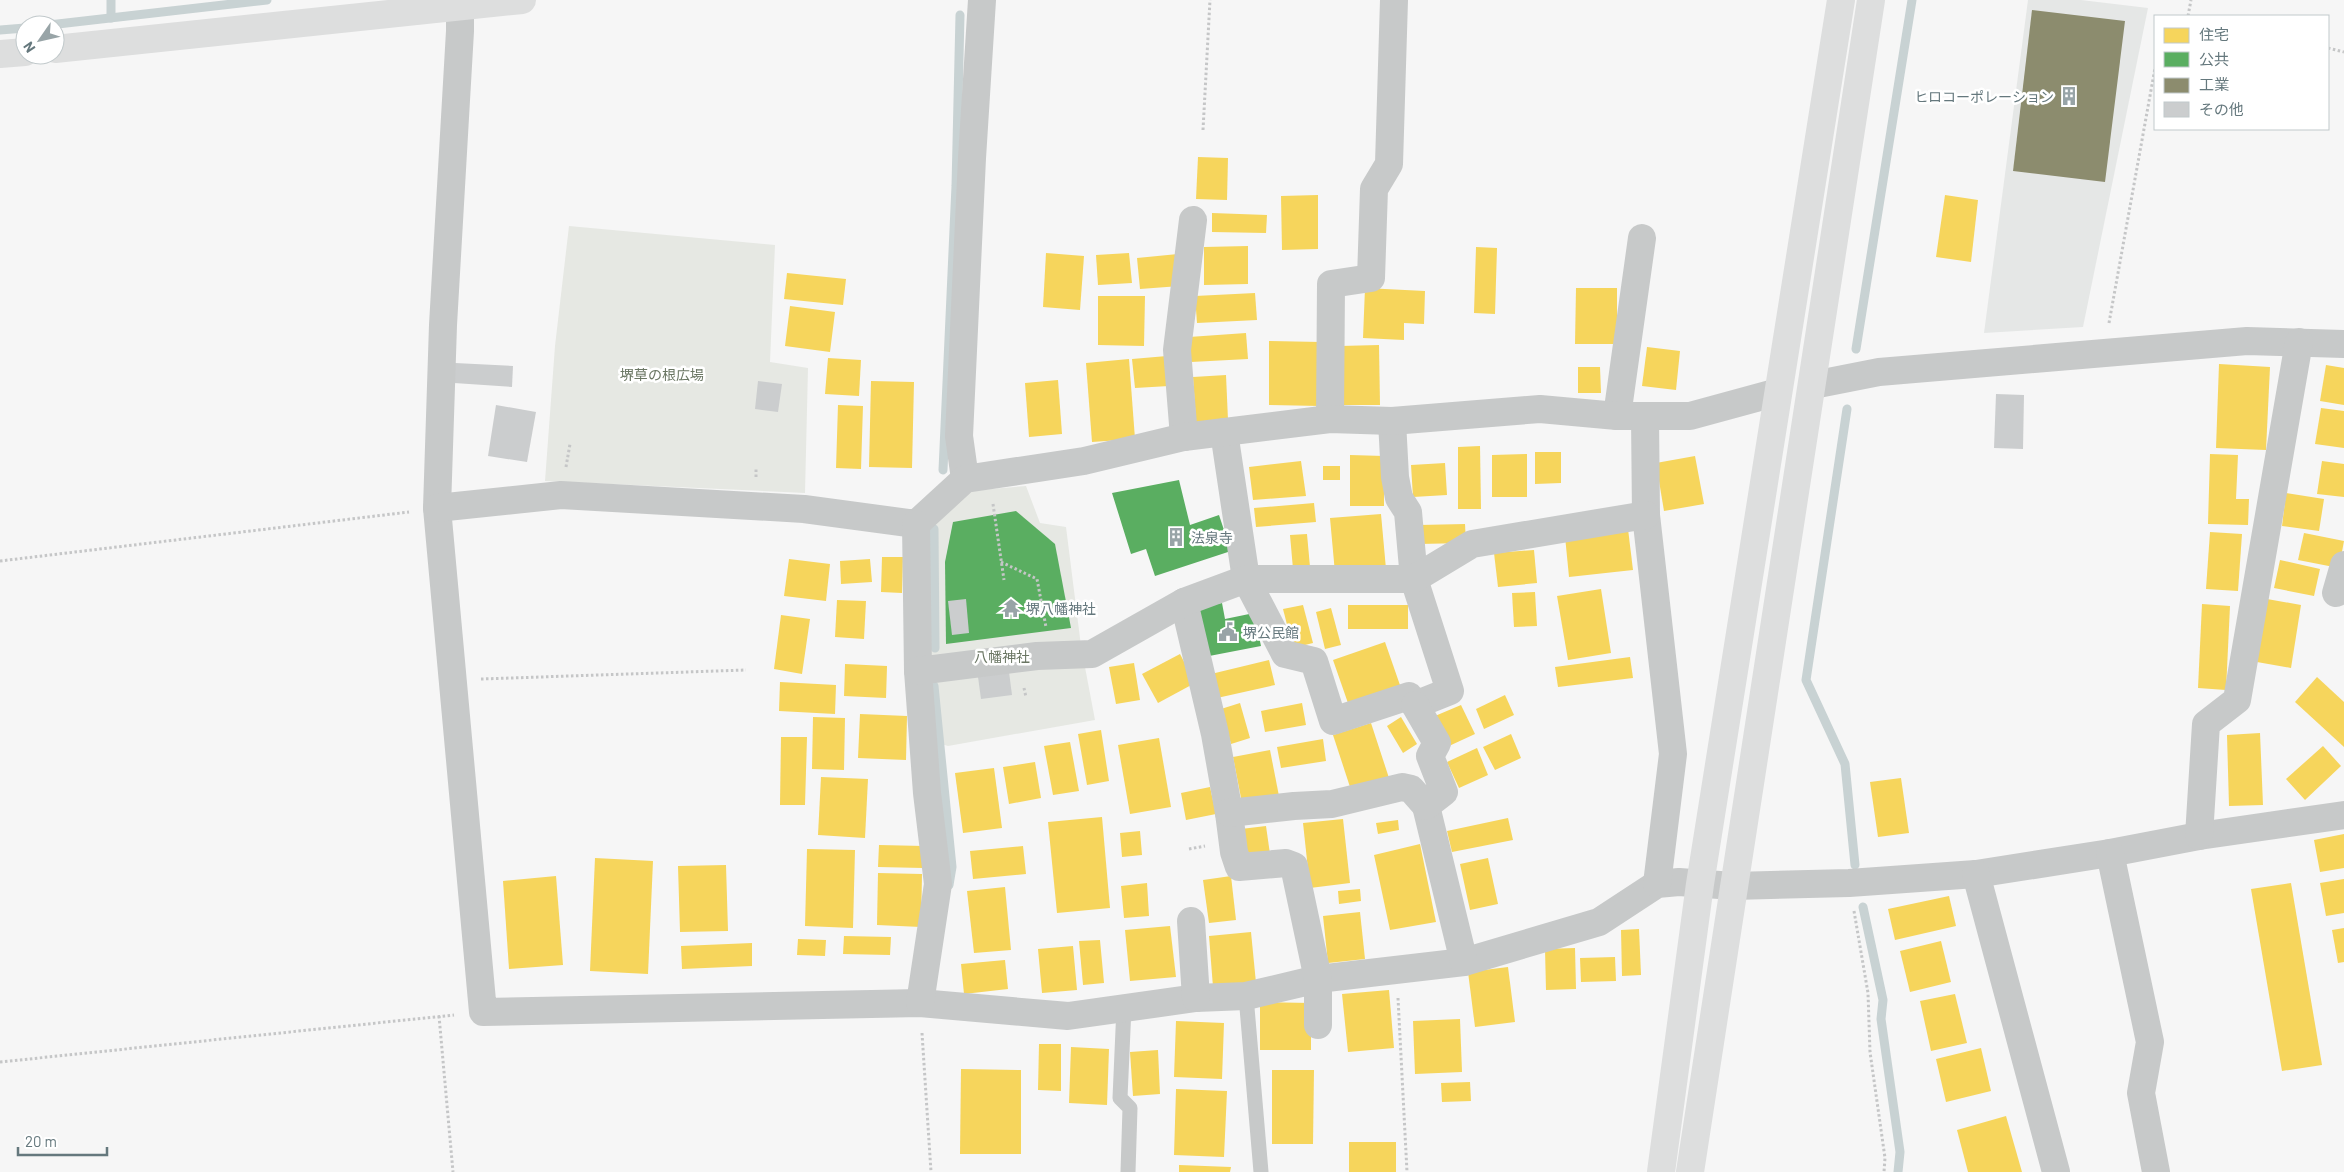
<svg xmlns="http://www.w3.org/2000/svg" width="2344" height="1172" viewBox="0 0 2344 1172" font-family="Barlow,'Noto Sans JP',sans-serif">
  <rect width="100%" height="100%" fill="#f6f6f6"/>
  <path fill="#e5e7e6" d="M 2028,0 L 2081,0 L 2148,8 L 2083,327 L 1984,333 Z"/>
  <g fill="#e6e8e3">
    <path d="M 569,226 L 775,245 L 770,362 L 808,368 L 805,493 L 545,481 L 555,346 Z"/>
    <path d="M 1026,486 L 1040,523 L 1066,527 L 1081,646 L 1095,720 L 948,746 L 929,740 L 924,526 L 966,491 Z"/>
  </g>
  <g fill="#f6d55c">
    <path d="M 1198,157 L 1228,158 L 1227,200 L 1196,199 Z"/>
    <path d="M 1318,195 L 1318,249 L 1282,250 L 1281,196 Z"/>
    <path d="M 1945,195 L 1978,200 L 1971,262 L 1936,257 Z"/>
    <path d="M 1212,213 L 1267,215 L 1266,233 L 1212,232 Z"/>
    <path d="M 1248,246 L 1248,284 L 1204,285 L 1204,247 Z"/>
    <path d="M 1476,247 L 1497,248 L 1495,314 L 1474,313 Z"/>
    <path d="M 1046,253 L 1084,256 L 1080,310 L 1043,307 Z"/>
    <path d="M 1129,253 L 1132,283 L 1098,285 L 1096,255 Z"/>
    <path d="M 1178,254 L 1180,286 L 1140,289 L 1137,258 Z"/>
    <path d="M 787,273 L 846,279 L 843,305 L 784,299 Z"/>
    <path d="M 1365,288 L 1425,291 L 1424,324 L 1404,323 L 1404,340 L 1363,338 Z"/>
    <path d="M 1576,288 L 1617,288 L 1617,344 L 1575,344 Z"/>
    <path d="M 1255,293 L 1257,320 L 1197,323 L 1195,296 Z"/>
    <path d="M 1098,296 L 1145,296 L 1144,346 L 1098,345 Z"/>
    <path d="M 790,306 L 835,312 L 830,352 L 785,346 Z"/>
    <path d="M 1246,333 L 1248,359 L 1191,362 L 1189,337 Z"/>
    <path d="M 1269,341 L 1321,342 L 1320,406 L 1269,405 Z"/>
    <path d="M 1379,345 L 1380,405 L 1340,405 L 1340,346 Z"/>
    <path d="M 1647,347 L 1680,351 L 1676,390 L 1642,386 Z"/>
    <path d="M 1167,356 L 1169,386 L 1135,388 L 1132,359 Z"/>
    <path d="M 828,358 L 861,360 L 859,396 L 825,394 Z"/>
    <path d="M 1129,359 L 1135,439 L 1092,442 L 1086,363 Z"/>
    <path d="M 2219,364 L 2270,367 L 2266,450 L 2216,448 Z"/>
    <path d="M 2326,365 L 2344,368 L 2344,405 L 2320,401 Z"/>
    <path d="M 1578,367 L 1600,367 L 1601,393 L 1578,393 Z"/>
    <path d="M 1226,375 L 1228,420 L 1196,422 L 1193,377 Z"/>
    <path d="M 1058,380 L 1062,434 L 1029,437 L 1025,383 Z"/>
    <path d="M 871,381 L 914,382 L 912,468 L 869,467 Z"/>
    <path d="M 838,405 L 863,406 L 861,469 L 836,468 Z"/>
    <path d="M 2321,408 L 2344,411 L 2344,448 L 2315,444 Z"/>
    <path d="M 1480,446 L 1481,509 L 1458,509 L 1458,447 Z"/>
    <path d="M 1535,452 L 1561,452 L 1561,483 L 1535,484 Z"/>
    <path d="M 1527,454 L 1527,497 L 1492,497 L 1492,455 Z"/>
    <path d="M 2210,454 L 2238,455 L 2236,499 L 2249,499 L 2248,525 L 2208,524 Z"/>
    <path d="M 1350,455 L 1384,456 L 1384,506 L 1350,506 Z"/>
    <path d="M 1695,456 L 1704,504 L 1664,511 L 1656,463 Z"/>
    <path d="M 1301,461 L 1306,496 L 1253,500 L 1249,467 Z"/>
    <path d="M 2322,461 L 2344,464 L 2344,497 L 2317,494 Z"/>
    <path d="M 1445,463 L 1447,495 L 1413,497 L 1411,465 Z"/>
    <rect x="1323" y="466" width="17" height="14"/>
    <path d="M 2286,493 L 2324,499 L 2319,531 L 2282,526 Z"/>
    <path d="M 1314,503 L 1316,522 L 1256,527 L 1254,508 Z"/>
    <path d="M 1381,514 L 1386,569 L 1335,573 L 1330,518 Z"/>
    <path d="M 1465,524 L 1466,543 L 1419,544 L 1419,525 Z"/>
    <path d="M 1628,529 L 1633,570 L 1569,577 L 1565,536 Z"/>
    <path d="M 2210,532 L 2242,534 L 2238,591 L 2206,589 Z"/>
    <path d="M 2304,533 L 2344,541 L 2339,568 L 2298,560 Z"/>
    <path d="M 1307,534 L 1310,567 L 1293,569 L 1290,535 Z"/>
    <path d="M 1534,550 L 1537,583 L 1498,587 L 1494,553 Z"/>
    <path d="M 882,557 L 903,557 L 902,593 L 881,592 Z"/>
    <path d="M 789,559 L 830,564 L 826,601 L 784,596 Z"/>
    <path d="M 870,559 L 872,582 L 841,584 L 840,561 Z"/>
    <path d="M 2280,560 L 2320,569 L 2314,596 L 2274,588 Z"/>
    <path d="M 1601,589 L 1611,653 L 1568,660 L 1557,596 Z"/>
    <path d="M 1535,592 L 1537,626 L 1514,627 L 1512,593 Z"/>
    <path d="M 2267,599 L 2301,605 L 2291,668 L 2257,662 Z"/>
    <path d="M 837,600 L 866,601 L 864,639 L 835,637 Z"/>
    <path d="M 2202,604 L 2230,606 L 2226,690 L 2198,688 Z"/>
    <path d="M 1303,605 L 1313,643 L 1293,648 L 1283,609 Z"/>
    <rect x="1348" y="605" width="60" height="24"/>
    <path d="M 1331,608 L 1341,645 L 1325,649 L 1316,612 Z"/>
    <path d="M 781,615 L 810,619 L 802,674 L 774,669 Z"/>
    <path d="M 1385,642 L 1401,688 L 1349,706 L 1333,660 Z"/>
    <path d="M 1180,654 L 1195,683 L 1158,703 L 1142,674 Z"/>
    <path d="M 1630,657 L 1633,678 L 1558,687 L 1555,667 Z"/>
    <path d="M 1269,660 L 1275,685 L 1217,698 L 1211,674 Z"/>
    <path d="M 1134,663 L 1140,700 L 1116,704 L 1109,667 Z"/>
    <path d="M 845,664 L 887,666 L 886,698 L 844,696 Z"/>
    <path d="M 2317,677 L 2344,702 L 2344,747 L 2295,702 Z"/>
    <path d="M 780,682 L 836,685 L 835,714 L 779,711 Z"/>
    <path d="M 1505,695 L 1514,715 L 1484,729 L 1476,709 Z"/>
    <path d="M 1240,703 L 1250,738 L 1231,744 L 1221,709 Z"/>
    <path d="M 1302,703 L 1306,725 L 1265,732 L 1261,711 Z"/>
    <path d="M 1461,705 L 1475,734 L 1449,746 L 1435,716 Z"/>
    <path d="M 860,714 L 907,716 L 906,760 L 858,758 Z"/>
    <path d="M 813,717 L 845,718 L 844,770 L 812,769 Z"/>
    <path d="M 1401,717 L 1417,744 L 1403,753 L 1387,726 Z"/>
    <path d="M 1371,723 L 1389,778 L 1351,790 L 1333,735 Z"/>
    <path d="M 1101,730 L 1109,781 L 1087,785 L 1078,734 Z"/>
    <path d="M 2260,733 L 2263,805 L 2229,806 L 2227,735 Z"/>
    <path d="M 1511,734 L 1521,758 L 1495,770 L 1483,747 Z"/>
    <path d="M 781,737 L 807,737 L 805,805 L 780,805 Z"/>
    <path d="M 1159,738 L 1171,807 L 1130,814 L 1118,745 Z"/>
    <path d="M 1323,739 L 1326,761 L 1281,768 L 1277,747 Z"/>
    <path d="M 1070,742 L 1079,791 L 1053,795 L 1044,746 Z"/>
    <path d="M 2323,746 L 2341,766 L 2305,800 L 2286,779 Z"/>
    <path d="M 1477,748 L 1488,775 L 1459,788 L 1447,762 Z"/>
    <path d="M 1270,750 L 1279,796 L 1242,803 L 1233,757 Z"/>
    <path d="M 1035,762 L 1041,798 L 1009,804 L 1003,767 Z"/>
    <path d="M 994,768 L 1002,828 L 963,833 L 955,773 Z"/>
    <path d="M 821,777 L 868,779 L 865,838 L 818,835 Z"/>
    <path d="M 1901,778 L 1909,833 L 1878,837 L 1870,782 Z"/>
    <path d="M 1210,787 L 1216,814 L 1186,820 L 1181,793 Z"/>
    <path d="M 1102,817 L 1110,908 L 1057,913 L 1048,822 Z"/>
    <path d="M 1508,818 L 1513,840 L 1452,852 L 1447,831 Z"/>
    <path d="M 1343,819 L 1350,883 L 1310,888 L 1303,823 Z"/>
    <path d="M 1398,820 L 1399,830 L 1378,834 L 1376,823 Z"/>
    <path d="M 1266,826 L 1270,854 L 1245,857 L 1241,829 Z"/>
    <path d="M 1140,831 L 1142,855 L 1122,857 L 1120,833 Z"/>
    <path d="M 2344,834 L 2344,868 L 2320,872 L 2314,840 Z"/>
    <path d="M 1420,844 L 1436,922 L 1390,930 L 1374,855 Z"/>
    <path d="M 879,845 L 924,846 L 923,868 L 878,867 Z"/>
    <path d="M 1023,846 L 1026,874 L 973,879 L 970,851 Z"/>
    <path d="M 807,849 L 855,850 L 853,928 L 805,926 Z"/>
    <path d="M 595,858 L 653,861 L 648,974 L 590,971 Z"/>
    <path d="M 1488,858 L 1498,904 L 1470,910 L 1460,864 Z"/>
    <path d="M 726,865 L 728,931 L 680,932 L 678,866 Z"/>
    <path d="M 878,873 L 922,874 L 921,927 L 877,925 Z"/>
    <path d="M 556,876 L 563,965 L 509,969 L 503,881 Z"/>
    <path d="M 1231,876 L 1236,920 L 1209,923 L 1203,880 Z"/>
    <path d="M 2344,879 L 2344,913 L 2326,916 L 2320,883 Z"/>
    <path d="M 1147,883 L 1149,916 L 1124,918 L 1121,886 Z"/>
    <path d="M 2291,883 L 2322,1065 L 2282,1071 L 2251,889 Z"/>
    <path d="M 1005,887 L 1011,950 L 974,953 L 967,891 Z"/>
    <path d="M 1360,889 L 1361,901 L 1339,904 L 1338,891 Z"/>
    <path d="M 1949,896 L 1956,926 L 1895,940 L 1888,909 Z"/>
    <path d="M 1360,912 L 1365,959 L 1328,963 L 1323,916 Z"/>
    <path d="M 1170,926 L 1176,977 L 1130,981 L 1125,930 Z"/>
    <path d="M 2344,928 L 2344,962 L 2338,963 L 2332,930 Z"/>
    <path d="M 1639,929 L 1641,975 L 1622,976 L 1621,930 Z"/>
    <path d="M 1251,932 L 1256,983 L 1213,987 L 1209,936 Z"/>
    <path d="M 844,936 L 891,937 L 890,955 L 843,954 Z"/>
    <path d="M 798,939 L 826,940 L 825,956 L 797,955 Z"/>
    <path d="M 1100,940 L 1104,983 L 1083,985 L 1079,941 Z"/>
    <path d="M 1941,941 L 1951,982 L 1910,992 L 1900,951 Z"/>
    <path d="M 752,943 L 752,966 L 682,969 L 681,946 Z"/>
    <path d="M 1073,946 L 1077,990 L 1042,993 L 1038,949 Z"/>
    <path d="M 1575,948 L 1576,989 L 1546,990 L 1545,949 Z"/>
    <path d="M 1615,957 L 1616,981 L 1581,982 L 1580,958 Z"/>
    <path d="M 1005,960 L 1008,989 L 964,994 L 961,964 Z"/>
    <path d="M 1508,967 L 1515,1022 L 1475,1027 L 1468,972 Z"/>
    <path d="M 1389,990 L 1394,1048 L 1348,1052 L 1342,994 Z"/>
    <path d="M 1955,994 L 1967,1043 L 1931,1051 L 1920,1001 Z"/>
    <path d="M 1260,1002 L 1311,1003 L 1311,1050 L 1260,1050 Z"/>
    <path d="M 1460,1019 L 1462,1072 L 1415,1074 L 1413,1021 Z"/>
    <path d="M 1176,1021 L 1224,1023 L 1222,1079 L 1174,1077 Z"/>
    <path d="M 1039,1044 L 1061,1044 L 1061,1091 L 1038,1090 Z"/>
    <path d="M 1071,1047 L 1109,1049 L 1107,1105 L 1069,1103 Z"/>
    <path d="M 1981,1048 L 1991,1091 L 1946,1102 L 1936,1059 Z"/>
    <path d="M 1158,1050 L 1160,1094 L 1133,1096 L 1130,1052 Z"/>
    <path d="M 961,1069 L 1021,1070 L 1021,1154 L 960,1154 Z"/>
    <path d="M 1272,1070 L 1314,1070 L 1313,1144 L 1272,1144 Z"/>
    <path d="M 1470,1082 L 1471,1101 L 1442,1102 L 1441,1083 Z"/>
    <path d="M 1176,1089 L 1227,1091 L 1224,1157 L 1174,1155 Z"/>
    <path d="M 2006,1116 L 2022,1172 L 1968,1172 L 1957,1130 Z"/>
    <rect x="1349" y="1142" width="47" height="30"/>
    <path d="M 1179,1165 L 1231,1167 L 1230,1172 L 1179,1172 Z"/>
  </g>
  <g fill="#5aae61">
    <path d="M 1179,480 L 1190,525 L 1219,515 L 1231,551 L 1155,576 L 1146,549 L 1131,554 L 1112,493 Z"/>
    <path d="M 1016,511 L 1055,544 L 1071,628 L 946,644 L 945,562 L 953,522 Z"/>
    <path d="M 1222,603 L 1225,619 L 1254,613 L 1261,646 L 1204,657 L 1193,608 Z"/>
  </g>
  <path fill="#8c8c6e" d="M 2032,10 L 2125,21 L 2105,182 L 2013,171 Z"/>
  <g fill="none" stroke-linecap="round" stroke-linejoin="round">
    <g stroke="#c8d2d3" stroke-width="9">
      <path d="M 111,18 L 111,0"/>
      <path d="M 49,25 L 267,0"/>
      <path d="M 0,30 L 25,28"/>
      <path d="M 1856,349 L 1912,0"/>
      <path d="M 1847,409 L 1806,680 L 1845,764 L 1855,865"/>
      <path d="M 943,470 L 956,186 L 960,15"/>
      <path d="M 934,529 L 935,648"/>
      <path d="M 934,686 L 952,867 L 949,885"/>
      <path d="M 1863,907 L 1883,1000 L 1881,1019 L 1900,1152 L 1898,1172"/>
    </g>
  </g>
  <g fill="#cbcdce">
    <path d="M 455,363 L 513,366 L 512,387 L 454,383 Z"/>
    <path d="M 758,381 L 782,384 L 778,412 L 755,409 Z"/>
    <path d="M 1996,394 L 2024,395 L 2023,449 L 1994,448 Z"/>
    <path d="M 496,405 L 536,412 L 527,462 L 488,456 Z"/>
    <path d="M 966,599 L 969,633 L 952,635 L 948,601 Z"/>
    <path d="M 1009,672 L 1012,695 L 981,699 L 978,677 Z"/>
  </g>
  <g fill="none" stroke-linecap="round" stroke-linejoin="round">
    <g stroke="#c5c6c7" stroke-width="3" stroke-dasharray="2.5 2.5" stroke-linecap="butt">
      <path d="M 2188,16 L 2191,0"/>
      <path d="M 2328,48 L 2344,52"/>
      <path d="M 1203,130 L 1210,0"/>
      <path d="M 2109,323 L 2155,68"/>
      <path d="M 566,467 L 570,444"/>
      <path d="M 756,477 L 756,467"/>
      <path d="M 993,504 L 1004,580"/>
      <path d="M 0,561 L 409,512"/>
      <path d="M 1001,562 L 1037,579 L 1046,627"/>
      <path d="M 481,679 L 746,670"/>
      <path d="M 1024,688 L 1026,697"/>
      <path d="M 1189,849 L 1205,846"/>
      <path d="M 1854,911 L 1868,993 L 1870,1052 L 1885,1158 L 1884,1172"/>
      <path d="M 1398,998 L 1407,1172"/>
      <path d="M 439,1016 L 453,1172"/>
      <path d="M 922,1033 L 931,1172"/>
      <path d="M 0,1062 L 454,1015"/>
    </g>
    <g stroke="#c7c9c9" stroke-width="15">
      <path d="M 1246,996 L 1261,1172"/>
      <path d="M 1124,1007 L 1120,1098 L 1130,1108 L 1128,1172"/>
    </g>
    <g stroke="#c7c9c9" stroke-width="28">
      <path d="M 460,0 L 460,31 L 443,325 L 437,508 L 483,1012 L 920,1003 L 1068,1016 L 1196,998 L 1246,996 L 1318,979 L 1464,962 L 1599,922 L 1657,884 L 1679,882 L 1733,886 L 1849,883 L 1976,874 L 2110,853 L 2199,836 L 2344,815"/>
      <path d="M 1813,385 L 1879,372 L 2247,341 L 2344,344"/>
      <path d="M 1617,416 L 1642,238"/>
      <path d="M 1645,417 L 1646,515 L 1673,754 L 1657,884"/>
      <path d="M 1330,419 L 1331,284 L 1371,278 L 1374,189 L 1389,164 L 1394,0"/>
      <path d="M 1224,432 L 1246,579 L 1285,654 L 1314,661 L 1333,721 L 1409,696 L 1415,705 L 1450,691 L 1414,579 L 1408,512 L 1399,498 L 1395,477 L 1392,421"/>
      <path d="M 1184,437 L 1177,350 L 1193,220"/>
      <path d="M 965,479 L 959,436 L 972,158 L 982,0"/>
      <path d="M 437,508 L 561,495 L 804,509 L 916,524 L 965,479 L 1084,461 L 1184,437 L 1330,419 L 1392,421 L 1540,409 L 1617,416 L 1690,416 L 1778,392"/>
      <path d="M 916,524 L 918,671 L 927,793 L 938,884 L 920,1003"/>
      <path d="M 2336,593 L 2344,565"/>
      <path d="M 1184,602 L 1215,734 L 1229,813 L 1234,852 L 1239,867 L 1286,863 L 1294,866 L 1318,979 L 1318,1025"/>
      <path d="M 918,671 L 1037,656 L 1092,654 L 1184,602 L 1246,579 L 1414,579 L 1472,544 L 1646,515"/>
      <path d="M 1426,806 L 1464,962"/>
      <path d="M 1229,813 L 1294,806 L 1332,804 L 1402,787 L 1411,789 L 1426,806 L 1444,792 L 1430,756 L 1437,743 L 1415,705"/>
      <path d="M 2199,836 L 2206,724 L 2237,700 L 2299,342"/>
      <path d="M 2110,853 L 2150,1042 L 2141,1093 L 2156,1172"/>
      <path d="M 1976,874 L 2056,1172"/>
      <path d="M 1191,921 L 1196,998"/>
    </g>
    <g stroke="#dddede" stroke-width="28">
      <path d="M 55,49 L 522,0"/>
      <path d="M 0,54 L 25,52"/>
      <path d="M 1661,1172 L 1700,884 L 1841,0"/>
      <path d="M 1690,1172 C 1748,781 1813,391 1871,0"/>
    </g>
  </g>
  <defs>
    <g id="building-bare" transform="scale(1.5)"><path d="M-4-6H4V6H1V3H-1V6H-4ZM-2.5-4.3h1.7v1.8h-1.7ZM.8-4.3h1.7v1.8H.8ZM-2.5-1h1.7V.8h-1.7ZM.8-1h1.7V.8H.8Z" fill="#98a4a7" stroke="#fff" stroke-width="2.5" paint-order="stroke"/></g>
    <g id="temple-bare" transform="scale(1.5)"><path d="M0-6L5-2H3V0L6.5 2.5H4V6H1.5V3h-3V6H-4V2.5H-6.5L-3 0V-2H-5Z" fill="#98a4a7" stroke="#fff" stroke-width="2.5" paint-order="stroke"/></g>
    <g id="civic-bare" transform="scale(1.5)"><path d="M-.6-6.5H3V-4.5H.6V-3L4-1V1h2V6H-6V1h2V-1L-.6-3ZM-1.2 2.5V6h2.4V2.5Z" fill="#98a4a7" stroke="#fff" stroke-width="2.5" paint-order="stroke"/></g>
  </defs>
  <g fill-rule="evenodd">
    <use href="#building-bare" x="2069" y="96"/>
    <use href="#building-bare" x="1176" y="537"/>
    <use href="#temple-bare" x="1011" y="608"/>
    <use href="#civic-bare" x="1228" y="632"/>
  </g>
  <g text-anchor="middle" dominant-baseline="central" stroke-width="5" stroke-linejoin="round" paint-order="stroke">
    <g font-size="14" fill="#65787d" stroke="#fff" text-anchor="start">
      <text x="2054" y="96" text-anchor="end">ヒロコーポレーション</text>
      <text x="1191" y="537">法泉寺</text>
      <text x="1026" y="608">堺八幡神社</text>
      <text x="1243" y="632">堺公民館</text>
    </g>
    <g font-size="14" fill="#6a7663" stroke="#fff">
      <text x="662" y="374">堺草の根広場</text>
      <text x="1002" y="656">八幡神社</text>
    </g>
  </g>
  <rect x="2154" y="15" width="175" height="115" fill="#ffffff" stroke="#c1c9cb"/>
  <rect x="2164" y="28" width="25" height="15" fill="#f6d55c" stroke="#c1c9cb"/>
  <text x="2199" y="40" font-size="15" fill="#65787d">住宅</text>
  <rect x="2164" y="52" width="25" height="15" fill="#5aae61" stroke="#c1c9cb"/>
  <text x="2199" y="65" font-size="15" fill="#65787d">公共</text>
  <rect x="2164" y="78" width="25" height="15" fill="#8c8c6e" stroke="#c1c9cb"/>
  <text x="2199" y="90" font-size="15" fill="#65787d">工業</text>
  <rect x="2164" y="102" width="25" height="15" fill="#cbcdce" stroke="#c1c9cb"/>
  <text x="2199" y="115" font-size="15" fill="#65787d">その他</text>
  <g transform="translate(40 40) rotate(236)"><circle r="24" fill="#ffffff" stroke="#c1c9cb"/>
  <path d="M0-4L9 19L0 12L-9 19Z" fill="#98a4a7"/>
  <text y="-8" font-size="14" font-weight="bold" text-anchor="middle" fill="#65787d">N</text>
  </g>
  <path d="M18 1147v8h89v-8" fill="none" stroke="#65787d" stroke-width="2.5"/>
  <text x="25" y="1147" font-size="15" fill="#65787d" stroke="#ffffff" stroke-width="4" paint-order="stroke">20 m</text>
</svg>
